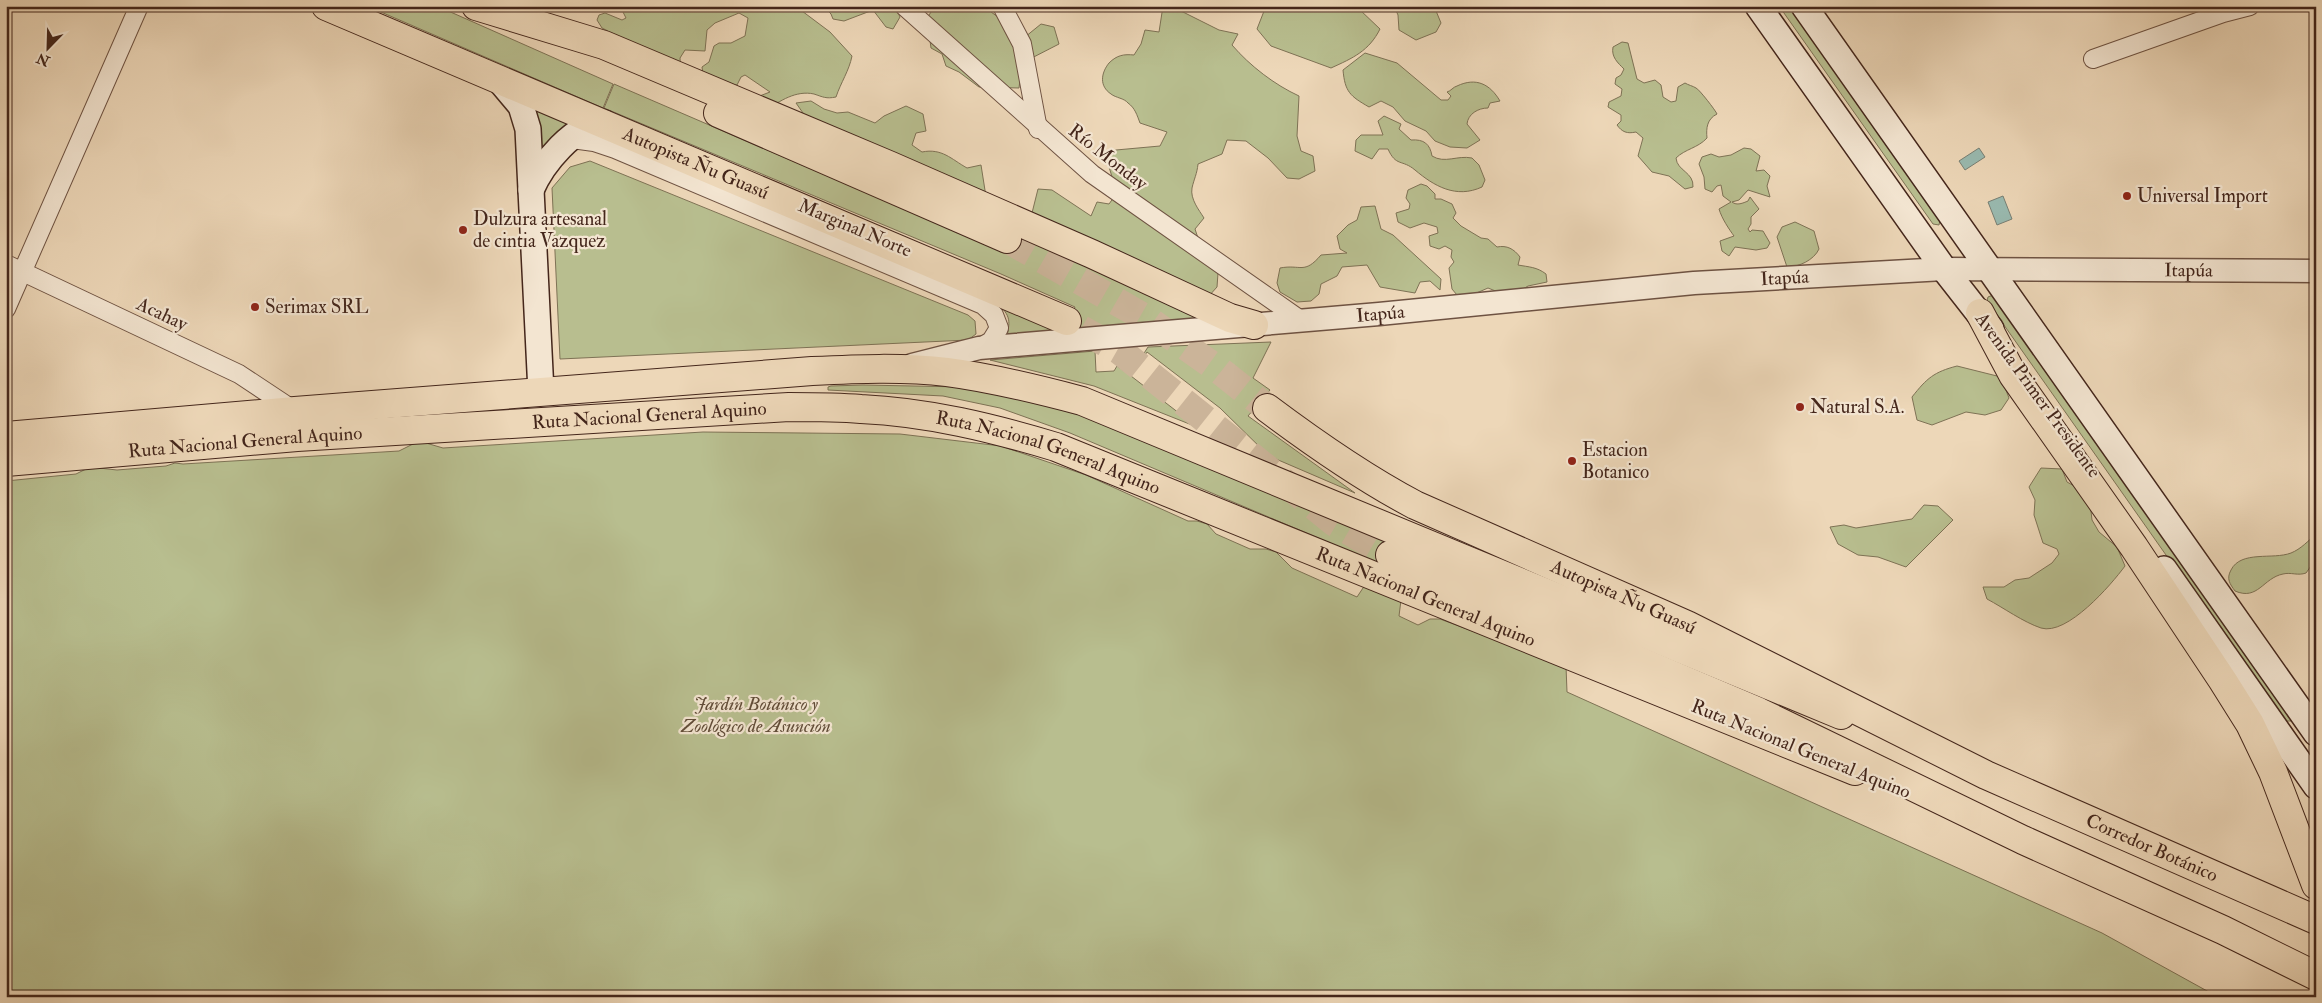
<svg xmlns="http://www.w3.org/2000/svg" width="2322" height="1003" viewBox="0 0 2322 1003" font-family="'IM FELL Double Pica',serif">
  <rect width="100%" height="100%" fill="#edd7b8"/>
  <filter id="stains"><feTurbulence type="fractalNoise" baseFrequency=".004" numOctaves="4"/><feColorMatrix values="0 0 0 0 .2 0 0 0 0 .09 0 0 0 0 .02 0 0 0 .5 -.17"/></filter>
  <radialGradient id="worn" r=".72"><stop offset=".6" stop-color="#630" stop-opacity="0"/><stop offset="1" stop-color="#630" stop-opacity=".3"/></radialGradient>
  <g fill="#b8be8f" stroke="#7e7255">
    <path d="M 367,6 L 437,6 L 613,84 L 603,108 Z"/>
    <path d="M 624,6 L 798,8 L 830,32 L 852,56 C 849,71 841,82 836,97 C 826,99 823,97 814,94 C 796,90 780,101 766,110 L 757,97 L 770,92 L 745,75 L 741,77 L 737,85 L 718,88 L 704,81 L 702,67 L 709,62 L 714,46 L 719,43 L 731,43 L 745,36 L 748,18 L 739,13 L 715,23 L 707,30 L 705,51 L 685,50 L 680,58 L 681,76 L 619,49 L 608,31 L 602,28 L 597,20 L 599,15 L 605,13 L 622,20 L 626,18 L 622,10 Z"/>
    <path d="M 823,6 L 895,6 L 900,17 L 893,29 L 886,27 L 873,10 L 844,21 L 833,19 L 831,14 Z"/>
    <path d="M 935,6 L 983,6 L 1025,37 L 1041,24 L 1054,27 L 1059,44 L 1022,63 L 1019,88 L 979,87 L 959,72 L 946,66 L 942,54 L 931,48 L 927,18 Z"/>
    <path d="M 1163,6 L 1175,8 L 1219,30 L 1238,34 L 1232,45 C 1250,66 1275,85 1299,96 L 1297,136 L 1301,151 L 1313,156 L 1315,171 L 1299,179 L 1287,178 L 1268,158 L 1246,141 L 1227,140 L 1222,154 L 1198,164 C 1197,174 1194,179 1192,188 C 1190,199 1199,210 1204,218 L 1195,229 L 1203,253 L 1218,273 L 1217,287 L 1208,297 L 1030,221 L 1038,189 L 1052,190 L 1091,216 L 1097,202 L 1109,204 L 1117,193 L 1105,154 L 1116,150 L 1160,146 L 1167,132 L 1140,123 C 1137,115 1135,108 1128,103 C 1124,98 1116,98 1111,94 C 1099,86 1101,73 1109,63 C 1117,55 1124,54 1134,55 L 1141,44 L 1145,30 L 1159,32 Z"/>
    <path d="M 1266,6 L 1353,6 L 1359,9 L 1380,29 C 1369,51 1353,58 1331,68 L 1271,46 L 1257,29 Z"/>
    <path d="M 1434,6 L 1441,23 L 1436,32 L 1416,40 L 1399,30 L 1398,15 L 1394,6 Z"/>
    <path d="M 1779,6 L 1789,6 L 1940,220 L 1939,225 L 1933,224 Z"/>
    <path d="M 1622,42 L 1628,43 L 1637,79 L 1644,83 L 1655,80 L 1661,85 L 1663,97 L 1671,102 L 1676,101 L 1678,87 L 1685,83 C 1688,85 1693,86 1696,88 C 1699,89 1716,111 1717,114 C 1707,119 1706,128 1707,138 C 1698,148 1685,149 1676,158 C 1677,171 1694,172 1693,187 L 1685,189 L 1669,176 L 1652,172 L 1638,156 L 1643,138 L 1636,132 C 1627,134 1622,132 1617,125 L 1621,121 L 1621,115 L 1608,107 L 1609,102 L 1621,96 L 1622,89 L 1615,84 L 1616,78 L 1621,75 L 1624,69 C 1618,63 1611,57 1613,47 Z"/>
    <path d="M 1365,53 L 1397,63 L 1441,100 L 1448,100 L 1451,96 L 1447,92 C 1451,91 1453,87 1457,86 C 1476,77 1490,84 1500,101 L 1490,103 L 1488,108 C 1478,108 1468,114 1467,124 L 1480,140 L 1467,148 L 1450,147 L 1435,141 L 1426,131 L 1405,121 L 1393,107 L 1381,101 L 1369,107 C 1350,96 1345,92 1343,70 Z"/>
    <path d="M 614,84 L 1011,255 L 1022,230 L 1215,323 L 1007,341 C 1007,327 1014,320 1001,307 L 1063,334 L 1075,307 L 1001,274 L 604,108 Z"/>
    <path d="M 811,101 L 824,109 L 837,113 L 848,112 L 875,123 L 884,116 L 906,106 L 923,114 L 926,131 L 916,133 L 912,145 L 922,152 C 942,148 951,159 967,168 L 981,165 L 987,203 L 803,121 L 803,113 L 796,103 Z"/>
    <path d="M 530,108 L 570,122 L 539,154 Z"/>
    <path d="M 1384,116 L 1401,124 L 1399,129 L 1411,140 C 1424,139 1430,144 1432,156 C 1445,164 1457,155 1472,158 L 1479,165 L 1485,180 L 1482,187 C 1456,199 1434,186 1415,170 C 1402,159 1396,167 1388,149 L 1379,149 L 1372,159 L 1355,151 L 1356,140 L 1361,135 L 1383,135 L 1378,121 Z"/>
    <path d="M 1744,148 L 1751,149 L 1760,156 L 1756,171 L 1764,170 L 1770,176 L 1767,186 L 1770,197 L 1748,190 L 1739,200 L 1732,202 C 1737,206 1743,203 1748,201 L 1750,197 L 1759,209 L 1751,217 L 1751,224 L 1748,229 L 1750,232 L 1752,230 L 1763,231 L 1770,243 L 1767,248 L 1756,250 L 1735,247 L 1729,256 L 1722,251 L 1720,241 L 1734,236 C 1729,229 1722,219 1719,209 L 1731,202 L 1723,196 L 1721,185 L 1717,186 L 1712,192 L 1705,189 L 1704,177 L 1699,164 L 1702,157 L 1711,154 L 1719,157 L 1731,155 Z"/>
    <path d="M 590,161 L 968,315 L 975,321 L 976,334 L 968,340 L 560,359 L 552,188 L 570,167 Z"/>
    <path d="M 1421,184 L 1427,186 L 1435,194 L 1435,199 L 1441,199 L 1452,204 L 1456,213 L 1453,218 L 1461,226 L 1481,238 L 1488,239 L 1497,247 C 1507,245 1514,249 1520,257 L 1518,265 C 1529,267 1537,267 1546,274 L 1547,282 L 1528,286 L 1518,292 L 1498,292 L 1488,288 L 1472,295 L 1457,295 L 1452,289 L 1449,268 L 1454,262 L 1451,257 L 1452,250 L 1445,246 L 1439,249 L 1430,246 L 1429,236 L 1438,233 L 1437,227 L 1424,223 L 1410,228 L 1398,222 L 1396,213 L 1409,209 L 1410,204 L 1406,198 L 1408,190 Z"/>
    <path d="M 1375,206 L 1381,229 L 1393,235 L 1441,279 L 1440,290 L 1430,281 L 1420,282 L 1415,293 L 1380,287 L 1367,265 L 1342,267 L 1337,276 L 1321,284 L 1319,294 L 1311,301 L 1297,302 L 1280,292 L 1277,283 L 1280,268 C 1301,264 1304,275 1321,255 L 1347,253 L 1340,249 L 1337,236 L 1348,225 L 1357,220 L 1361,207 Z"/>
    <path d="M 1795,222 L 1814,231 L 1819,249 C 1814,260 1799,267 1787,267 L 1777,237 L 1782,227 Z"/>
    <path d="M 1993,295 L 2292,718 L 2291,721 L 2283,721 L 1987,301 L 1988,297 Z"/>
    <path d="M 1271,342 L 1253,378 L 1270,390 L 1248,416 L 1355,493 L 1269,456 L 1220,408 L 1147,352 L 1131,376 L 1197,427 L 1094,386 L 990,360 L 1095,351 L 1096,372 L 1114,371 L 1117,366 L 1130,375 L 1148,347 Z"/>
    <path d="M 1957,366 L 2001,377 L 2009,398 L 2001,410 L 1985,415 L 1966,412 L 1932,425 L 1917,420 L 1912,397 C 1927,378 1934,372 1957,366 Z"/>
    <path d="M 863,385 L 964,387 L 1059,406 L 1395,542 L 1382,565 L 1070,433 L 1000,408 L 943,396 L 828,390 L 828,387 L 831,386 Z"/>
    <path d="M 703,432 L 900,434 L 1001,446 L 1086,475 L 1188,521 L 1197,521 L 1207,524 L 1216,534 L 1250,549 L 1266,549 L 1276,552 L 1292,568 L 1357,597 L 1365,585 L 1401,600 L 1399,616 L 1418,625 L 1430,619 L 1440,619 L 1566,666 L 1567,692 L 2102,933 L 2218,997 L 6,997 L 6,481 L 76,474 L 90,467 L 117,470 L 166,466 L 175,463 L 183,464 L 399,451 L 419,441 L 443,448 Z"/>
    <path d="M 2041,468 L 2062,469 L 2067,482 L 2089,494 L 2092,520 L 2099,532 L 2117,547 L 2125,566 C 2111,585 2067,636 2041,628 C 2023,622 2004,608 1987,599 L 1983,587 L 2004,587 L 2015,580 L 2029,578 L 2052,563 L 2059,554 L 2057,549 L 2043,543 L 2034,515 L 2035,500 L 2029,487 Z"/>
    <path d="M 1924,505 L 1938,506 L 1953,520 L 1906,567 L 1878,557 L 1858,555 L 1838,544 L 1830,527 L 1844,525 L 1856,528 L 1912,519 Z"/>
    <path d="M 2316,534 L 2316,559 L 2306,573 C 2298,576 2291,572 2283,574 C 2263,578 2258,601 2235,591 C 2230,584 2226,579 2231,570 C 2241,550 2273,560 2291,553 C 2301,549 2308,541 2316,534 Z"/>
  </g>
  <g fill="#99bab0" stroke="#777f74">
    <path d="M 1979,148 L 1985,157 L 1965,170 L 1959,161 Z"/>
    <path d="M 2003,196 L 2012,219 L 1997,225 L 1988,202 Z"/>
  </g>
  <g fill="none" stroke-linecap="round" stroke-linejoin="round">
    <g stroke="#cbb499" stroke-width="28" stroke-dasharray="28 14" stroke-linecap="butt">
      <path d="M 1007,239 L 1147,319 L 1219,370 L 1267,408"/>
      <path d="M 1081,329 L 1120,351 L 1335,523 L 1390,555"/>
    </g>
    <g stroke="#6e5242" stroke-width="20">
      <g id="minor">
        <path d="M 904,6 L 1092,174 L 1302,321"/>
        <path d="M 1002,6 L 1022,44 L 1038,129"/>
        <path d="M 2093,59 L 2223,13 L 2250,6"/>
        <path d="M 572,139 L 594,142 L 615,149 L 983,305 L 994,315 L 999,328 L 991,341 L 979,348"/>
        <path d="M 6,264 L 239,374 L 295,411"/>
        <path d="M 6,309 L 139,6"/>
      </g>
    </g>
    <g stroke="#6e5242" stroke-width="25">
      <g id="tertiary">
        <path id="s1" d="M 912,365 L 979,348 L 1379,314 L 1694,283 L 1944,269 L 2316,271"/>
      </g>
    </g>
    <g stroke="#44261b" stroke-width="28">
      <g id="secondary">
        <path d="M 1758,6 L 1944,269 L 1991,329"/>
        <path d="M 1804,6 L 2316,733"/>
        <path d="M 500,81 L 521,106 L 528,129 L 541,392"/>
        <path d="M 531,190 C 542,164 574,124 604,123"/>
        <path d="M 2164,569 L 2316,786"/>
      </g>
    </g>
    <g stroke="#44261b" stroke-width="30">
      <g id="trunk">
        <path d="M 1980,313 L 2013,375 L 2134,547 L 2223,681 L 2250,724 L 2273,772 L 2316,885"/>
        <path d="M 6,436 L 295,411 L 812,371 C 857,369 902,367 947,372 C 993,378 1037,389 1082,401 L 1841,715"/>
        <path id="s2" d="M 6,462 L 297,437 L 789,407 C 813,407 837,407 861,409 C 928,412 993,428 1056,447 L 1855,771"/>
      </g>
    </g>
    <g stroke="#44261b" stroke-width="30">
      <g id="motorway">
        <path id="s3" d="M 326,6 L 1067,321"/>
        <path d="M 476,6 L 604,45 L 891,166 L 1092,254 L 1230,318 L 1254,325"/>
        <path d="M 718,113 L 1007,239"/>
        <path id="s4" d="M 1267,408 C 1315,444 1362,477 1415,505 L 1687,625 L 1986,775 L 2316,920"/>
        <path d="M 1390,555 L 1759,712 L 2023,840 L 2223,930 L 2316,976"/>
      </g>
    </g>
    <use href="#minor" stroke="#f3e5d1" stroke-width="18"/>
    <use href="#tertiary" stroke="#f3e5d1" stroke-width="22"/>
    <use href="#secondary" stroke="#f3e5d1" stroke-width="25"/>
    <use href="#trunk" stroke="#edd7b8" stroke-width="28"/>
    <use href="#motorway" stroke="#edd7b8" stroke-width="28"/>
  </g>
  <g fill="#8f2418" stroke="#f3e5d1" stroke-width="2">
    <circle cx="2127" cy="196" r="5"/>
    <circle cx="463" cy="230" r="5"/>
    <circle cx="255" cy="307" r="5"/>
    <circle cx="1800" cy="407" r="5"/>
    <circle cx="1572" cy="461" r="5"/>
  </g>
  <g text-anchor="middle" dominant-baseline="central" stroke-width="4.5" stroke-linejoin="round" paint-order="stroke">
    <g font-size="19" fill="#44261b" stroke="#f3e5d1">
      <text transform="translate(1108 157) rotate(38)">Río Monday</text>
      <text stroke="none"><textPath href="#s3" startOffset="402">Autopista Ñu Guasú</textPath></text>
      <text transform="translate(855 228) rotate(23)">Marginal Norte</text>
      <text stroke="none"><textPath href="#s1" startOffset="1282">Itapúa</textPath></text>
      <text stroke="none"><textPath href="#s1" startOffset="878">Itapúa</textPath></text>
      <text transform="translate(162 314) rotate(25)">Acahay</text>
      <text stroke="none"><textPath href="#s1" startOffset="472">Itapúa</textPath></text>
      <text transform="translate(2038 395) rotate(54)">Avenida Primer Presidente</text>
      <text stroke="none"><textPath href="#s2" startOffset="645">Ruta Nacional General Aquino</textPath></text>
      <text stroke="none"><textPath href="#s2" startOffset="240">Ruta Nacional General Aquino</textPath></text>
      <text stroke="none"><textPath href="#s2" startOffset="1050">Ruta Nacional General Aquino</textPath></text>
      <text stroke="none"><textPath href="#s4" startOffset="405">Autopista Ñu Guasú</textPath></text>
      <text stroke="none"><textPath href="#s2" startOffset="1455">Ruta Nacional General Aquino</textPath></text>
      <text transform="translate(1801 749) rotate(22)">Ruta Nacional General Aquino</text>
      <text stroke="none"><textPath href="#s4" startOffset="990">Corredor Botánico</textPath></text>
    </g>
    <g font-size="19" fill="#44261b" stroke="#f3e5d1" text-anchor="start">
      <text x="2137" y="196">Universal Import</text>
      <text x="473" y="219">Dulzura artesanal<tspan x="473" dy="22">de cintia Vazquez</tspan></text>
      <text x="265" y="307">Serimax SRL</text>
      <text x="1810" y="407">Natural S.A.</text>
      <text x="1582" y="450">Estacion<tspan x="1582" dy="22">Botanico</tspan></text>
    </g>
    <g font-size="19" font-style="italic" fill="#614c38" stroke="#f3e5d1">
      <text x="756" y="704">Jardín Botánico y<tspan x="756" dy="22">Zoológico de Asunción</tspan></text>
    </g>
  </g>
  <rect width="2322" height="1003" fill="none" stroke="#edd7b8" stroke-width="25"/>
  <rect x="8" y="8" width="2307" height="988" fill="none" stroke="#44261b" stroke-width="2.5"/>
  <rect x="12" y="12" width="2297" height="978" fill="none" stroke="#44261b"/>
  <g transform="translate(48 48) rotate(203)" stroke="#f3e5d1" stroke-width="4" paint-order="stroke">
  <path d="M0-4L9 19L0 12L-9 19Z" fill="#44261b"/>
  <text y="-8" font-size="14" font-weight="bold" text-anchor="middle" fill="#44261b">N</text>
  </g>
  <rect width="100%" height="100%" filter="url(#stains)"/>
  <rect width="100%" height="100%" fill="url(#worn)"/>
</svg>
